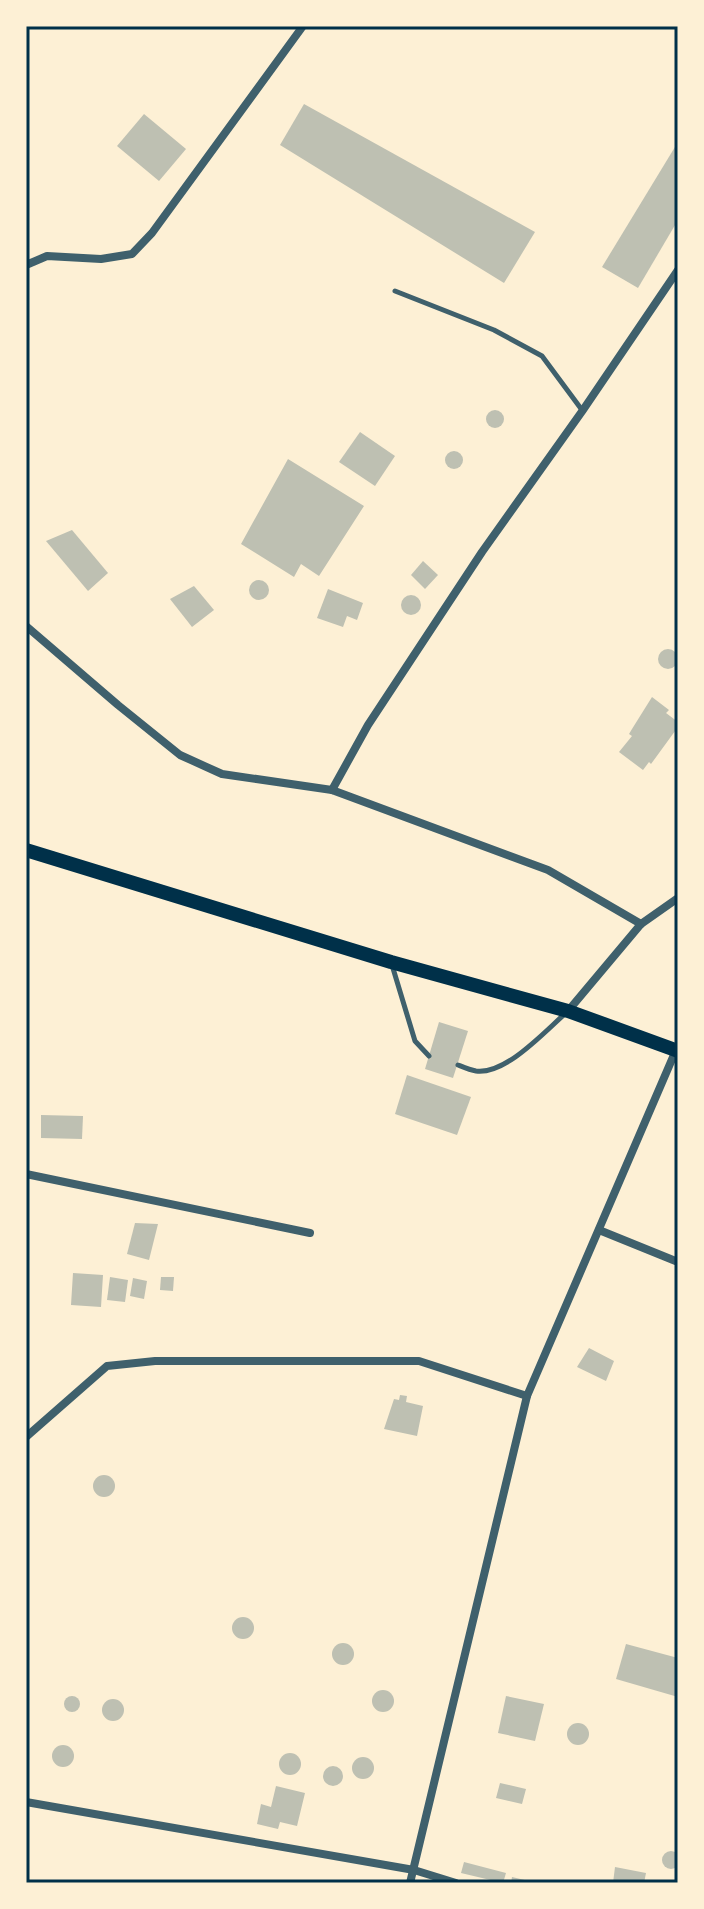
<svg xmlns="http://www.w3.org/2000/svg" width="704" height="1909" viewBox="0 0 704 1909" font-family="Ubuntu,sans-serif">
  <rect width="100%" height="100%" fill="#fdf0d5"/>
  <g fill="#bec0b2">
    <path d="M 304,104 L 535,232 L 504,283 L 280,145 Z"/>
    <path d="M 144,114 L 186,149 L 159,181 L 117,146 Z"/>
    <path d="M 678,142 L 678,220 L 638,288 L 602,267 Z"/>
    <circle cx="495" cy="419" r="9"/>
    <path d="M 360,432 L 395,456 L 375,486 L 339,462 Z"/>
    <circle cx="454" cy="460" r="9"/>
    <path d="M 288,459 L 364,506 L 319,576 L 301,564 L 294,577 L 241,544 Z"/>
    <path d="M 72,530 L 108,573 L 88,591 L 46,541 Z"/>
    <path d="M 423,561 L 438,575 L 425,589 L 411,575 Z"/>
    <circle cx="259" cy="590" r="10"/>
    <path d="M 194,586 L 214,610 L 192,627 L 170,599 Z"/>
    <path d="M 328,589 L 363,603 L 357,620 L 347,616 L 343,627 L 317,618 Z"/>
    <circle cx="411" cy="605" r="10"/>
    <circle cx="668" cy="659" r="10"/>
    <path d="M 652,697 L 669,710 L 666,713 L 678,722 L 678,727 L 651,764 L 649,762 L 643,770 L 619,752 L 632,736 L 629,734 L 632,729 Z"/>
    <path d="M 439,1022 L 468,1031 L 453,1078 L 425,1069 Z"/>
    <path d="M 407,1075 L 471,1097 L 457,1135 L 395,1114 Z"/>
    <path d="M 41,1115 L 83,1116 L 82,1139 L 41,1138 Z"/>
    <path d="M 135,1223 L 158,1224 L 149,1260 L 127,1254 Z"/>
    <path d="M 73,1273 L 103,1275 L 101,1307 L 71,1305 Z"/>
    <path d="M 110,1277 L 128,1280 L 125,1302 L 107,1300 Z"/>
    <path d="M 161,1277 L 174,1277 L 173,1291 L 160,1290 Z"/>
    <path d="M 133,1278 L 147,1281 L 144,1299 L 130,1296 Z"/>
    <path d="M 589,1348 L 614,1361 L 606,1381 L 577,1367 Z"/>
    <path d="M 400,1395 L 407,1396 L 406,1402 L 423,1406 L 417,1436 L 384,1429 L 394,1399 L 399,1400 Z"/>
    <circle cx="104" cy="1486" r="11"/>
    <circle cx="243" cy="1628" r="11"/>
    <circle cx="343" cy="1654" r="11"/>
    <path d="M 626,1644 L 678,1658 L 678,1697 L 616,1679 Z"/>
    <circle cx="383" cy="1701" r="11"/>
    <circle cx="72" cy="1704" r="8"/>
    <path d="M 506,1696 L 544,1704 L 535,1741 L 498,1733 Z"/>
    <circle cx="113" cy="1710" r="11"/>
    <circle cx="578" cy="1734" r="11"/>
    <circle cx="63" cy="1756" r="11"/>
    <circle cx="290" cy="1764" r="11"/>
    <circle cx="363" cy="1768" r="11"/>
    <circle cx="333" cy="1776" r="10"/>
    <path d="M 500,1783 L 526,1789 L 522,1804 L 496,1798 Z"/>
    <path d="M 276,1786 L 305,1793 L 297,1826 L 280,1822 L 278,1829 L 257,1824 L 261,1804 L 271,1807 Z"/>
    <circle cx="671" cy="1860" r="9"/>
    <path d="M 464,1862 L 506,1873 L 503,1883 L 461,1873 Z"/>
    <path d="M 615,1867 L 646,1873 L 644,1883 L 613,1883 Z"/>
    <path d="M 512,1877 L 533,1882 L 533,1883 L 511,1883 Z"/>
  </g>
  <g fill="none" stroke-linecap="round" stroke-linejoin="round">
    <g stroke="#3f606c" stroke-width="5">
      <path d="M 395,291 L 494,330 L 542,356 L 582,410"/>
      <path d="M 392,965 L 415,1041 L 429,1056"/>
      <path d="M 458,1065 C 463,1067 470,1070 476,1071 C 506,1075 545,1031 567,1012"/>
    </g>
    <g stroke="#3f606c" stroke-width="8">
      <path d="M 26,265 L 47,256 L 101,259 L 132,254 L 152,233 L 303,26"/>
      <path d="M 26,626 L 118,705 L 180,755 L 222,774 L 332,790 L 548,870 L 641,924"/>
      <path d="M 332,790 L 368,725 L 482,552 L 583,410 L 678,270"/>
      <path d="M 568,1011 L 641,924 L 678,898"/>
      <path d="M 26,1174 L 310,1233"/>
      <path d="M 599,1230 L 678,1262"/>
      <path d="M 26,1437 L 107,1366 L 155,1361 L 419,1361 L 527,1396"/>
      <path d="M 26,1802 L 414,1870 L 456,1883"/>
      <path d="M 410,1883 L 527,1396 L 676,1050"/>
    </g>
    <path stroke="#003049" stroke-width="14" d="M 26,850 L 391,962 L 568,1011 L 678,1051"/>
  </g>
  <rect width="704" height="1909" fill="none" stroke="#fdf0d5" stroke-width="56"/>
  <rect x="28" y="28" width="648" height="1853" fill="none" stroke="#003049" stroke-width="3"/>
</svg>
